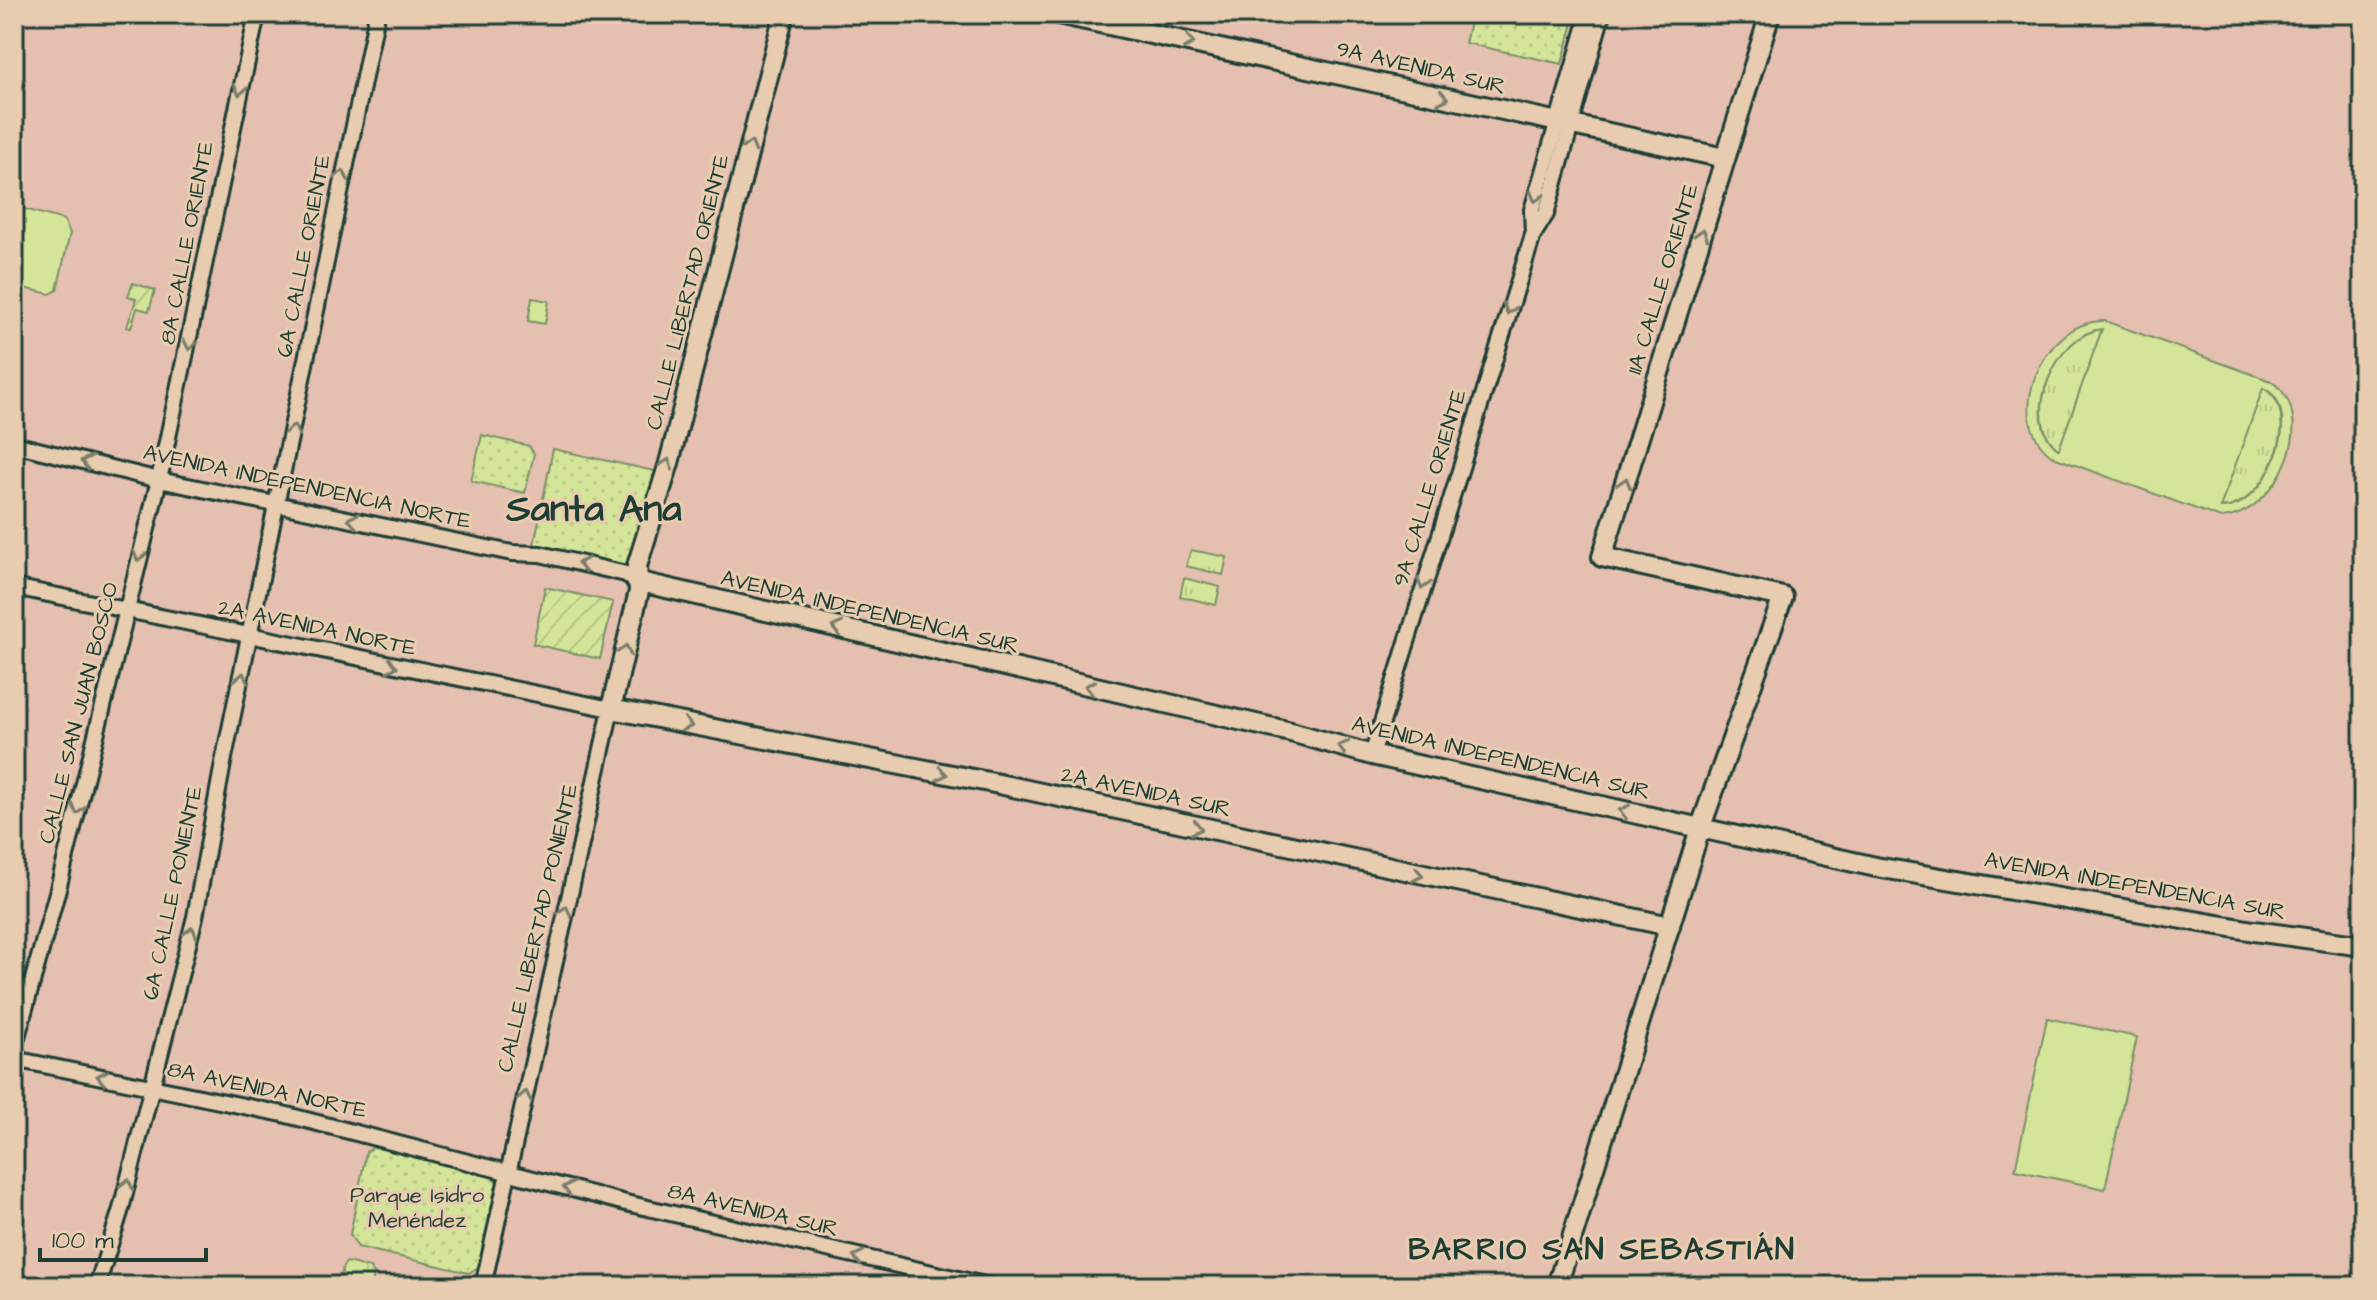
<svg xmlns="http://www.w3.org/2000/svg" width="2377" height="1300" viewBox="0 0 2377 1300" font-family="'Architects Daughter',sans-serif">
  <defs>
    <pattern id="grass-tufts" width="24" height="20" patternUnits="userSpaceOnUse" patternTransform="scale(2)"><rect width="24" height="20" fill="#d4e599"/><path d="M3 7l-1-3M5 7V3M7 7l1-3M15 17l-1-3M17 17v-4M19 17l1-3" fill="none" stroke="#b6c584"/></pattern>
    <pattern id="park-dots" width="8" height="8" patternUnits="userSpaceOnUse" patternTransform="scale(2)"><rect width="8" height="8" fill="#d4e599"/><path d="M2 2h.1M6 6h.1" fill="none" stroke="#b6c584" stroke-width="1.8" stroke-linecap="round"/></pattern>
    <pattern id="garden-furrows" width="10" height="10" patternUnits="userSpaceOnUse" patternTransform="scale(2)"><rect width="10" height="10" fill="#d4e599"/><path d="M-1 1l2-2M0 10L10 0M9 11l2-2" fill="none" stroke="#b6c584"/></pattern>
  </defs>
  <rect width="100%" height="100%" fill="#e5c0b1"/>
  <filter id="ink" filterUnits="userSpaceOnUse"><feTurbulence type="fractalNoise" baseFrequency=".0125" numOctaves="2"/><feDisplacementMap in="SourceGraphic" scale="16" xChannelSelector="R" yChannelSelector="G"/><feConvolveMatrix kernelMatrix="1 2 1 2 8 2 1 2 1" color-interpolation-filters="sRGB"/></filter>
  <g filter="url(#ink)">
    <g fill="url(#grass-tufts)" stroke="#7a9166" stroke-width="2">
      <path d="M 532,298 L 549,301 L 545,324 L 528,321 Z"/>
      <path d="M 2102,329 L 2059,450 C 2019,419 2056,334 2102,329 Z"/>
      <path d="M 2263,388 C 2306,410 2267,510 2219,508 Z"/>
      <path d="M 1191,550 L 1227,557 L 1223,575 L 1186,566 Z"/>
      <path d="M 1184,578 L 1220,587 L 1216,605 L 1180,596 Z"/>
      <path d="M 347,1262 L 370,1268 L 374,1274 L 372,1286 L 339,1286 L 343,1266 Z"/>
    </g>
    <g fill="url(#park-dots)" stroke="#7a9166" stroke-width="2">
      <path d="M 1472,14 L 1575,14 L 1575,15 L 1562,64 L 1465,43 Z"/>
      <path d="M 482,435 L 529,446 L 534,454 L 525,493 L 471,481 Z"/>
      <path d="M 553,449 L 659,472 L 633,565 L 628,568 L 534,545 Z"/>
      <path d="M 378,1145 L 492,1174 L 499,1186 L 481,1265 L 469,1273 L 358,1247 L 350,1235 L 366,1152 Z"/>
    </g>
    <g fill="url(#garden-furrows)" stroke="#7a9166" stroke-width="2">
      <path d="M 133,283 L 155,290 L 149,311 L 137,308 L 131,328 L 127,327 L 136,299 L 128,296 Z"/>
      <path d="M 545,587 L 613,602 L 600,659 L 533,644 Z"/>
    </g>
    <g fill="#d4e599" stroke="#7a9166" stroke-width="2" fill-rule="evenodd">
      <path d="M 14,206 L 64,220 L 70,233 L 57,290 L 50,294 L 14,286 Z"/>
      <path d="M 2105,321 L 2271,381 C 2322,415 2278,515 2221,518 L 2056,458 C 1999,425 2042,319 2105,321 ZM 2102,329 L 2059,449 L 2058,449 C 2019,420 2056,333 2102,329 ZM 2263,388 C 2307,407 2268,510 2220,508 Z"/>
      <path d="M 2047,1018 L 2137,1037 L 2105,1189 L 2015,1170 Z"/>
    </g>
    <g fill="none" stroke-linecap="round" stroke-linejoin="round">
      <g stroke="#1f3d34" stroke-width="20">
        <g id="minor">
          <path d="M 1533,235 L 1532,210 L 1589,14"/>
          <path d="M 14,444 L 159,480 L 512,553 L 540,554 L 626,574 L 636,581"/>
          <path d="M 14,587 L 611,709 L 483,1286"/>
          <path d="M 1372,755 L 1533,235 L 1546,214 L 1602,14"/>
          <path d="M 14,1048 L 58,889 L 159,480 L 257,14"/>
          <path d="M 14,1059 L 283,1114 L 626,1203 L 989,1286"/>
          <path d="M 97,1286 L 121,1209 L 195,917 L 223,763 L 377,14"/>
        </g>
      </g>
      <g stroke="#1f3d34" stroke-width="24">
        <g id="major">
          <path d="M 784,14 L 669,463 L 637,566 L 639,591 L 611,709 L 994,783 L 1670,926"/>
          <path d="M 1058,14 L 1725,158"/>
          <path d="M 636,581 L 1291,732 L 1372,755 L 1876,867 L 2254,931 L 2363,946"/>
          <path d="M 1557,1286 L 1700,829 L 1783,597 L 1602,557 L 1770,14"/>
        </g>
      </g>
      <use href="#minor" stroke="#e8ccaf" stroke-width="14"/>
      <use href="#major" stroke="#e8ccaf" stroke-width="18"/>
    </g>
    <defs><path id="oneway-chevron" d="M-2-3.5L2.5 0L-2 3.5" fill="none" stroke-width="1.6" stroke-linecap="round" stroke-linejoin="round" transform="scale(2)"/></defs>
    <g stroke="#797d6b">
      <use href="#oneway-chevron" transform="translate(1189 42) rotate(12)"/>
      <use href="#oneway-chevron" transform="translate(240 90) rotate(103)"/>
      <use href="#oneway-chevron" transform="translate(1443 98) rotate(12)"/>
      <use href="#oneway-chevron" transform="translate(750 146) rotate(-74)"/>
      <use href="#oneway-chevron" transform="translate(342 175) rotate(-79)"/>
      <use href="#oneway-chevron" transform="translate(1536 197) rotate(106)"/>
      <use href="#oneway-chevron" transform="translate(1702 234) rotate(-73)"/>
      <use href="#oneway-chevron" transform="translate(1509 309) rotate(108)"/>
      <use href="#oneway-chevron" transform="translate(190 345) rotate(101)"/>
      <use href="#oneway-chevron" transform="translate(293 430) rotate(-79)"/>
      <use href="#oneway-chevron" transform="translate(86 462) rotate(-166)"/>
      <use href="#oneway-chevron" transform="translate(667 464) rotate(-71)"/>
      <use href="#oneway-chevron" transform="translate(1625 483) rotate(-73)"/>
      <use href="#oneway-chevron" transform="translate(353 520) rotate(-170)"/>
      <use href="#oneway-chevron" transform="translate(139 556) rotate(104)"/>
      <use href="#oneway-chevron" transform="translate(583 564) rotate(-167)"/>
      <use href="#oneway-chevron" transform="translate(1423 584) rotate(107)"/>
      <use href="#oneway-chevron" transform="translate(837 628) rotate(-167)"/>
      <use href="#oneway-chevron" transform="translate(625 650) rotate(-76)"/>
      <use href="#oneway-chevron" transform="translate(392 666) rotate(11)"/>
      <use href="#oneway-chevron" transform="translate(242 678) rotate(-78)"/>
      <use href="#oneway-chevron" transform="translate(1090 687) rotate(-167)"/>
      <use href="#oneway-chevron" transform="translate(687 725) rotate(12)"/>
      <use href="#oneway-chevron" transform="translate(1343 747) rotate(-164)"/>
      <use href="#oneway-chevron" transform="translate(942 774) rotate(10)"/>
      <use href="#oneway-chevron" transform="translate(78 809) rotate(104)"/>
      <use href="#oneway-chevron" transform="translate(1624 811) rotate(-167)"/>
      <use href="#oneway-chevron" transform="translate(1197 828) rotate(12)"/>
      <use href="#oneway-chevron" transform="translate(1418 875) rotate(12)"/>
      <use href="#oneway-chevron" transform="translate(565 911) rotate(-77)"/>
      <use href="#oneway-chevron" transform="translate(191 932) rotate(-75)"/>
      <use href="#oneway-chevron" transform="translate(102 1077) rotate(-168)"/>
      <use href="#oneway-chevron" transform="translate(525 1096) rotate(-79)"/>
      <use href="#oneway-chevron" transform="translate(127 1184) rotate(-76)"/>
      <use href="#oneway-chevron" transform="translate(568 1188) rotate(-165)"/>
      <use href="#oneway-chevron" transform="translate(858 1257) rotate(-168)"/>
    </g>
  </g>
  <g text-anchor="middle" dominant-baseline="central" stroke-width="6" stroke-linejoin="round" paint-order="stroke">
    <g font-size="22" fill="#1f3d34" stroke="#e8ccaf">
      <text transform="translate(1421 68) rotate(13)">9A AVENIDA SUR</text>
      <text transform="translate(187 243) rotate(-79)">8A CALLE ORIENTE</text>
      <text transform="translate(304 256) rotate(-79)">6A CALLE ORIENTE</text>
      <text transform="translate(1663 279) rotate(-73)">11A CALLE ORIENTE</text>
      <text transform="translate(688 292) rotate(-76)">CALLE LIBERTAD ORIENTE</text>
      <text transform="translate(307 487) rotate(12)">AVENIDA INDEPENDENCIA NORTE</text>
      <text transform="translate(1430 488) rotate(-73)">9A CALLE ORIENTE</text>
      <text transform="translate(870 612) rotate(13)">AVENIDA INDEPENDENCIA SUR</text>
      <text transform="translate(317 628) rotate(12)">2A AVENIDA NORTE</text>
      <text transform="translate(79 713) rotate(-76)">CALLE SAN JUAN BOSCO</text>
      <text transform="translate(1501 758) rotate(13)">AVENIDA INDEPENDENCIA SUR</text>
      <text transform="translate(1146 792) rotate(12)">2A AVENIDA SUR</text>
      <text transform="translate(2135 886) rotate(10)">AVENIDA INDEPENDENCIA SUR</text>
      <text transform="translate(173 893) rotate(-78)">6A CALLE PONIENTE</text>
      <text transform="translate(538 928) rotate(-77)">CALLE LIBERTAD PONIENTE</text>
      <text transform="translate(267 1090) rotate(12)">8A AVENIDA NORTE</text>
      <text transform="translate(753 1210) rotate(13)">8A AVENIDA SUR</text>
    </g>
    <g font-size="22" fill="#284539" stroke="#e8ccaf">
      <text x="417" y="1195">Parque Isidro<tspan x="417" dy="25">Menéndez</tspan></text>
    </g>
    <g font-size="30" font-weight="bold" letter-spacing="2" fill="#1f3d34" stroke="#e8ccaf">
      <text x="1602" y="1250">BARRIO SAN SEBASTIÁN</text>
    </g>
    <g font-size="38" font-weight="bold" fill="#1f3d34" stroke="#e8ccaf">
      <text x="594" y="510">Santa Ana</text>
    </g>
  </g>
  <rect width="2377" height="1300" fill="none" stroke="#e8ccaf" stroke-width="48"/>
  <rect x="24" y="24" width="2329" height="1252" fill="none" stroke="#1f3d34" stroke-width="3" filter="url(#ink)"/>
  <path d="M40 1248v12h166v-12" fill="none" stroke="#1f3d34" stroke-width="4"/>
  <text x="52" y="1248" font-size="24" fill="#1f3d34" stroke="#e8ccaf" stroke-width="6" paint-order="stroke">100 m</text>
</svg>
